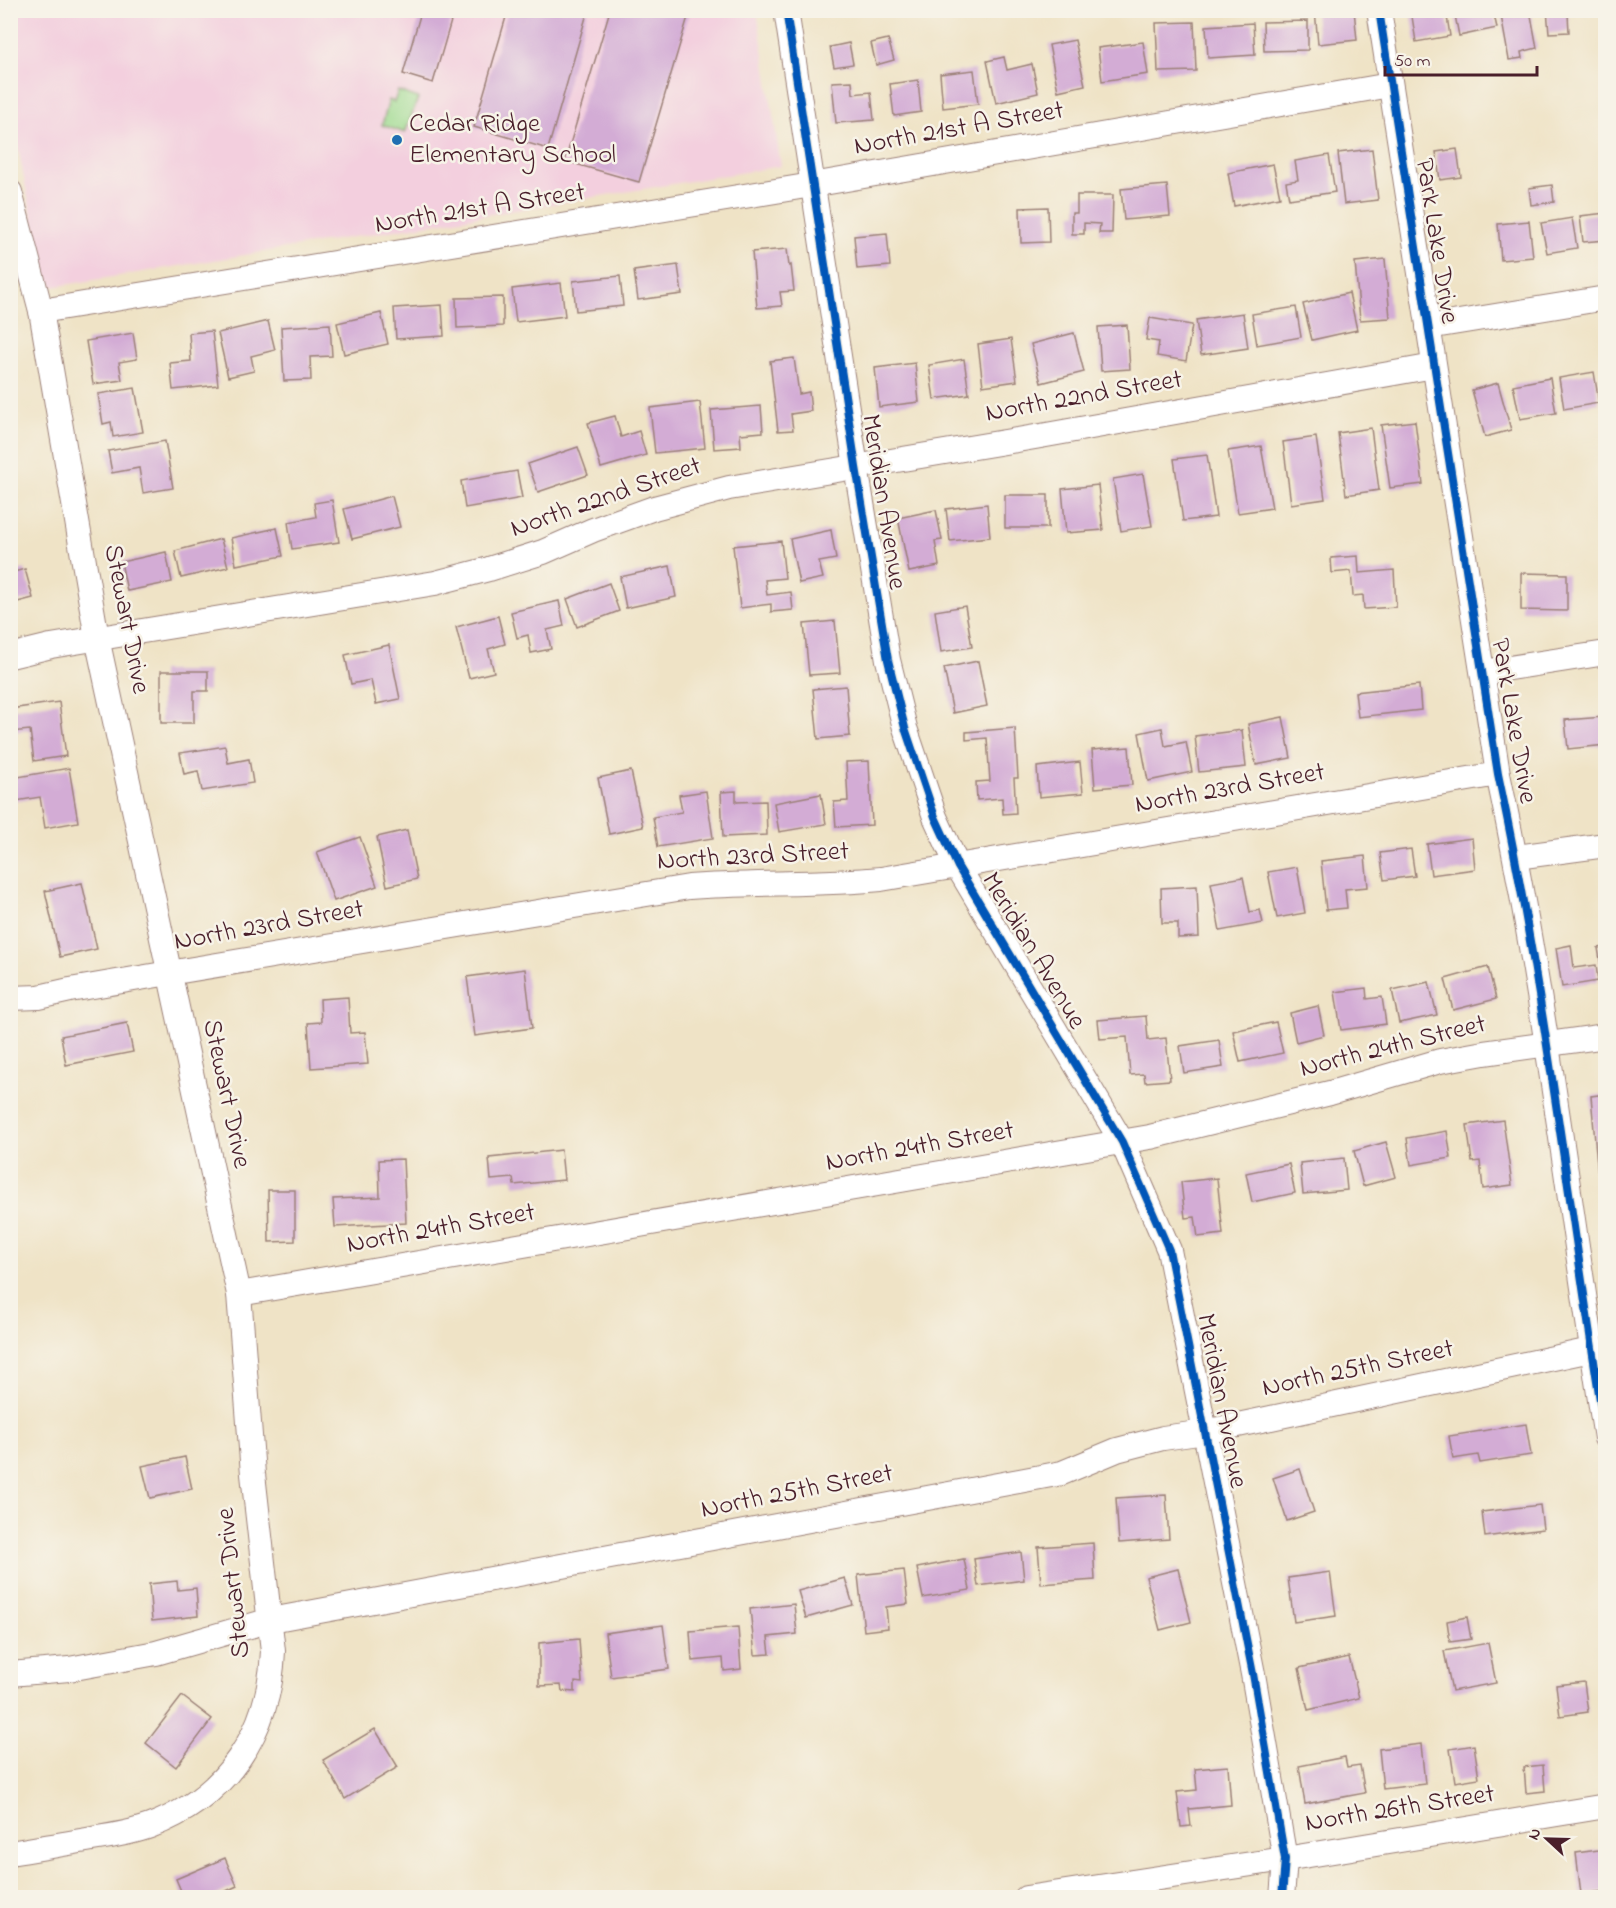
<svg xmlns="http://www.w3.org/2000/svg" width="1616" height="1908" viewBox="0 0 1616 1908" font-family="'Indie Flower',sans-serif">
  <rect width="100%" height="100%" fill="#f7f3e8"/>
  <filter id="ink" filterUnits="userSpaceOnUse"><feTurbulence type="fractalNoise" baseFrequency=".0167" numOctaves="2"/><feDisplacementMap in="SourceGraphic" scale="12" xChannelSelector="R" yChannelSelector="G"/><feConvolveMatrix kernelMatrix="1 2 1 2 8 2 1 2 1" color-interpolation-filters="sRGB"/></filter>
  <filter id="wash" filterUnits="userSpaceOnUse"><feTurbulence type="fractalNoise" baseFrequency=".008" numOctaves="4" result="noise"/><feDisplacementMap in="SourceGraphic" scale="24" xChannelSelector="R" yChannelSelector="G"/><feGaussianBlur stdDeviation="1.35" result="paint"/><feColorMatrix in="noise" values="0 0 0 0 0 0 0 0 0 0 0 0 0 0 0 0 0 1.4 0 .05"/><feComposite in="paint" operator="in"/></filter>
  <g filter="url(#wash)">
    <rect width="100%" height="100%" fill="#efe3c6"/>
    <path fill="#f3cfde" d="M 10,11 L 757,11 L 781,166 L 46,288 L 11,113 Z"/>
    <path fill="#9dda8f" stroke="#747c5d" stroke-width="1.5" d="M 398,91 L 418,98 L 405,133 L 382,125 L 389,100 L 394,102 Z"/>
    <g id="blocks">
      <g fill="#d3acd5">
        <path d="M 508,10 L 588,10 L 548,149 L 474,127 Z"/>
        <path d="M 610,10 L 690,10 L 639,182 L 565,161 Z"/>
        <path d="M 1315,10 L 1354,10 L 1357,40 L 1318,44 Z"/>
        <path d="M 1411,10 L 1446,10 L 1450,36 L 1416,42 Z"/>
        <path d="M 1454,10 L 1493,10 L 1497,28 L 1459,36 Z"/>
        <path d="M 1500,10 L 1530,10 L 1537,48 L 1521,52 L 1522,58 L 1509,60 Z"/>
        <path d="M 1547,10 L 1581,10 L 1581,13 L 1568,14 L 1569,32 L 1549,33 Z"/>
        <path d="M 421,12 L 451,21 L 433,83 L 403,74 Z"/>
        <path d="M 1308,21 L 1308,50 L 1264,51 L 1263,22 Z"/>
        <path d="M 1194,22 L 1196,71 L 1158,72 L 1156,23 Z"/>
        <path d="M 1253,23 L 1255,55 L 1208,58 L 1206,26 Z"/>
        <path d="M 888,39 L 894,60 L 876,65 L 871,43 Z"/>
        <path d="M 1075,40 L 1085,85 L 1058,91 L 1049,45 Z"/>
        <path d="M 1143,42 L 1148,74 L 1102,81 L 1098,48 Z"/>
        <path d="M 849,43 L 853,64 L 834,67 L 830,47 Z"/>
        <path d="M 1004,57 L 1007,70 L 1032,64 L 1038,93 L 996,103 L 987,61 Z"/>
        <path d="M 974,70 L 978,104 L 943,108 L 940,74 Z"/>
        <path d="M 918,80 L 921,112 L 894,116 L 890,84 Z"/>
        <path d="M 852,81 L 853,94 L 871,92 L 874,120 L 836,123 L 832,82 Z"/>
        <path d="M 1372,149 L 1378,200 L 1344,204 L 1338,153 Z"/>
        <path d="M 1457,149 L 1461,177 L 1440,180 L 1436,152 Z"/>
        <path d="M 1329,155 L 1335,192 L 1289,199 L 1286,182 L 1298,180 L 1295,161 Z"/>
        <path d="M 1273,164 L 1280,197 L 1234,206 L 1228,173 Z"/>
        <path d="M 1167,185 L 1170,216 L 1124,220 L 1121,189 Z"/>
        <path d="M 1552,185 L 1554,202 L 1531,205 L 1529,188 Z"/>
        <path d="M 1077,195 L 1113,195 L 1112,233 L 1099,233 L 1100,224 L 1084,223 L 1084,234 L 1072,234 L 1072,213 L 1077,213 Z"/>
        <path d="M 1048,207 L 1049,242 L 1021,243 L 1020,208 Z"/>
        <path d="M 1606,213 L 1606,240 L 1583,242 L 1580,216 Z"/>
        <path d="M 1572,218 L 1577,248 L 1547,253 L 1541,223 Z"/>
        <path d="M 1529,221 L 1533,257 L 1501,260 L 1498,224 Z"/>
        <path d="M 887,233 L 890,266 L 857,269 L 854,236 Z"/>
        <path d="M 787,249 L 789,266 L 791,265 L 794,291 L 780,292 L 782,306 L 757,308 L 752,252 Z"/>
        <path d="M 1385,259 L 1390,318 L 1360,320 L 1355,262 Z"/>
        <path d="M 678,265 L 682,294 L 638,300 L 634,271 Z"/>
        <path d="M 620,276 L 623,306 L 576,311 L 573,281 Z"/>
        <path d="M 561,283 L 565,316 L 516,322 L 512,289 Z"/>
        <path d="M 1349,293 L 1357,330 L 1312,340 L 1303,304 Z"/>
        <path d="M 503,297 L 503,326 L 457,328 L 456,298 Z"/>
        <path d="M 442,305 L 444,336 L 396,339 L 394,308 Z"/>
        <path d="M 1296,307 L 1301,337 L 1257,345 L 1252,314 Z"/>
        <path d="M 381,313 L 388,344 L 344,354 L 337,323 Z"/>
        <path d="M 1243,313 L 1248,348 L 1201,355 L 1196,320 Z"/>
        <path d="M 1150,318 L 1192,325 L 1186,361 L 1157,356 L 1159,342 L 1146,340 Z"/>
        <path d="M 268,321 L 275,350 L 251,356 L 254,371 L 228,377 L 218,333 Z"/>
        <path d="M 330,324 L 332,356 L 310,357 L 311,380 L 284,381 L 281,327 Z"/>
        <path d="M 1127,325 L 1130,369 L 1101,371 L 1098,327 Z"/>
        <path d="M 212,331 L 218,385 L 173,390 L 170,363 L 191,361 L 189,333 Z"/>
        <path d="M 133,333 L 137,359 L 119,362 L 122,380 L 93,384 L 86,341 Z"/>
        <path d="M 1074,333 L 1084,372 L 1041,383 L 1031,344 Z"/>
        <path d="M 1011,339 L 1017,381 L 983,386 L 978,344 Z"/>
        <path d="M 794,358 L 799,394 L 809,392 L 811,411 L 791,414 L 793,430 L 778,431 L 770,361 Z"/>
        <path d="M 964,359 L 969,394 L 934,399 L 929,365 Z"/>
        <path d="M 915,363 L 919,402 L 879,407 L 875,368 Z"/>
        <path d="M 1594,372 L 1599,403 L 1564,409 L 1559,378 Z"/>
        <path d="M 1550,378 L 1556,413 L 1520,419 L 1513,385 Z"/>
        <path d="M 1498,383 L 1511,430 L 1485,437 L 1472,390 Z"/>
        <path d="M 135,388 L 143,432 L 113,437 L 111,422 L 103,424 L 98,394 Z"/>
        <path d="M 700,402 L 705,448 L 655,453 L 650,408 Z"/>
        <path d="M 761,406 L 763,432 L 740,434 L 741,447 L 714,449 L 711,410 Z"/>
        <path d="M 615,416 L 621,437 L 639,431 L 646,455 L 601,468 L 588,423 Z"/>
        <path d="M 1415,421 L 1423,484 L 1390,488 L 1381,425 Z"/>
        <path d="M 1371,428 L 1379,490 L 1346,495 L 1338,433 Z"/>
        <path d="M 1316,437 L 1325,499 L 1291,504 L 1283,442 Z"/>
        <path d="M 165,441 L 173,488 L 143,493 L 139,468 L 112,473 L 108,451 Z"/>
        <path d="M 1261,446 L 1272,508 L 1238,513 L 1228,451 Z"/>
        <path d="M 578,447 L 588,475 L 538,492 L 528,464 Z"/>
        <path d="M 1207,455 L 1216,517 L 1183,521 L 1174,459 Z"/>
        <path d="M 517,471 L 522,498 L 465,508 L 461,481 Z"/>
        <path d="M 1143,474 L 1152,526 L 1121,531 L 1113,479 Z"/>
        <path d="M 1098,485 L 1103,530 L 1066,533 L 1062,489 Z"/>
        <rect x="1005" y="495" width="43" height="33"/>
        <path d="M 392,496 L 400,527 L 352,539 L 344,509 Z"/>
        <path d="M 332,500 L 339,542 L 292,549 L 288,522 L 316,517 L 314,503 Z"/>
        <path d="M 987,504 L 990,537 L 950,541 L 946,509 Z"/>
        <path d="M 936,510 L 942,540 L 935,541 L 939,566 L 909,572 L 898,518 Z"/>
        <path d="M 277,528 L 283,556 L 236,565 L 231,538 Z"/>
        <path d="M 831,530 L 836,559 L 819,562 L 823,578 L 799,583 L 790,539 Z"/>
        <path d="M 221,539 L 228,567 L 181,578 L 175,551 Z"/>
        <path d="M 781,541 L 785,578 L 765,580 L 767,595 L 791,592 L 793,610 L 771,612 L 771,604 L 740,608 L 733,546 Z"/>
        <path d="M 166,552 L 172,582 L 127,591 L 121,562 Z"/>
        <path d="M 1358,556 L 1359,573 L 1394,570 L 1396,607 L 1364,609 L 1363,595 L 1353,596 L 1351,571 L 1332,573 L 1331,558 Z"/>
        <path d="M 670,566 L 676,597 L 626,608 L 620,577 Z"/>
        <path d="M 25,569 L 33,598 L 10,604 L 10,573 Z"/>
        <path d="M 1521,573 L 1567,574 L 1567,611 L 1521,610 Z"/>
        <path d="M 609,583 L 619,611 L 577,627 L 567,599 Z"/>
        <path d="M 559,601 L 564,626 L 547,630 L 551,649 L 531,653 L 528,635 L 517,638 L 511,612 Z"/>
        <path d="M 965,606 L 972,647 L 941,652 L 935,611 Z"/>
        <path d="M 498,616 L 505,644 L 488,649 L 494,672 L 469,678 L 456,627 Z"/>
        <path d="M 835,621 L 840,673 L 809,675 L 804,624 Z"/>
        <path d="M 389,645 L 400,699 L 376,704 L 371,680 L 351,684 L 345,655 Z"/>
        <path d="M 978,661 L 987,706 L 953,713 L 944,668 Z"/>
        <path d="M 161,671 L 208,671 L 208,691 L 194,691 L 194,723 L 161,723 Z"/>
        <path d="M 1419,685 L 1421,710 L 1358,717 L 1355,692 Z"/>
        <path d="M 846,686 L 850,736 L 818,739 L 813,689 Z"/>
        <path d="M 59,702 L 66,756 L 34,761 L 30,730 L 10,732 L 10,709 Z"/>
        <path d="M 1283,717 L 1291,758 L 1256,765 L 1248,724 Z"/>
        <path d="M 1604,717 L 1606,745 L 1568,749 L 1565,720 Z"/>
        <path d="M 1015,728 L 1018,778 L 1014,778 L 1016,813 L 1003,814 L 1002,798 L 977,800 L 976,782 L 990,781 L 987,738 L 966,740 L 966,732 Z"/>
        <path d="M 1162,728 L 1165,746 L 1186,742 L 1192,772 L 1148,781 L 1139,733 Z"/>
        <path d="M 1242,730 L 1246,767 L 1199,772 L 1195,736 Z"/>
        <path d="M 225,746 L 228,763 L 249,759 L 253,783 L 202,791 L 198,771 L 184,774 L 180,753 Z"/>
        <path d="M 1129,747 L 1132,785 L 1095,788 L 1092,750 Z"/>
        <path d="M 869,761 L 872,825 L 836,827 L 834,802 L 848,801 L 846,762 Z"/>
        <path d="M 1080,762 L 1083,793 L 1039,797 L 1037,767 Z"/>
        <path d="M 69,768 L 78,822 L 45,828 L 40,797 L 16,801 L 12,778 Z"/>
        <path d="M 631,771 L 643,827 L 609,834 L 598,778 Z"/>
        <path d="M 706,791 L 713,838 L 658,847 L 653,817 L 682,812 L 679,795 Z"/>
        <path d="M 736,791 L 736,802 L 766,801 L 767,835 L 723,837 L 721,792 Z"/>
        <path d="M 821,794 L 826,824 L 779,832 L 774,803 Z"/>
        <path d="M 407,830 L 417,879 L 387,886 L 377,837 Z"/>
        <path d="M 360,837 L 377,886 L 334,901 L 317,852 Z"/>
        <path d="M 1472,838 L 1475,869 L 1431,875 L 1427,844 Z"/>
        <path d="M 1411,849 L 1415,876 L 1384,880 L 1380,853 Z"/>
        <path d="M 1365,856 L 1368,887 L 1345,889 L 1347,908 L 1326,910 L 1321,861 Z"/>
        <path d="M 1297,867 L 1305,913 L 1277,918 L 1268,872 Z"/>
        <path d="M 1243,877 L 1250,912 L 1260,910 L 1263,923 L 1220,931 L 1211,883 Z"/>
        <path d="M 82,883 L 97,949 L 60,957 L 45,891 Z"/>
        <path d="M 1197,886 L 1199,937 L 1178,938 L 1178,923 L 1162,923 L 1161,888 Z"/>
        <path d="M 1571,945 L 1574,968 L 1596,965 L 1598,981 L 1562,987 L 1556,948 Z"/>
        <path d="M 1606,947 L 1606,978 L 1603,978 L 1598,948 Z"/>
        <path d="M 1488,967 L 1496,999 L 1453,1010 L 1445,979 Z"/>
        <path d="M 525,969 L 532,1028 L 475,1036 L 467,977 Z"/>
        <path d="M 1429,982 L 1437,1015 L 1399,1023 L 1392,990 Z"/>
        <path d="M 1366,988 L 1367,999 L 1382,997 L 1386,1024 L 1341,1030 L 1335,992 Z"/>
        <path d="M 348,997 L 350,1033 L 365,1032 L 368,1064 L 311,1068 L 308,1023 L 321,1022 L 320,999 Z"/>
        <path d="M 1318,1006 L 1324,1035 L 1296,1042 L 1290,1013 Z"/>
        <path d="M 1146,1016 L 1148,1040 L 1166,1038 L 1170,1080 L 1145,1082 L 1144,1074 L 1130,1075 L 1127,1037 L 1100,1039 L 1098,1020 Z"/>
        <path d="M 1276,1022 L 1283,1053 L 1240,1062 L 1233,1031 Z"/>
        <path d="M 127,1023 L 133,1052 L 66,1065 L 61,1036 Z"/>
        <path d="M 1219,1040 L 1223,1067 L 1184,1073 L 1180,1046 Z"/>
        <path d="M 1606,1094 L 1606,1175 L 1598,1176 L 1591,1096 Z"/>
        <path d="M 1503,1120 L 1512,1185 L 1483,1189 L 1480,1161 L 1472,1162 L 1467,1125 Z"/>
        <path d="M 1447,1131 L 1451,1158 L 1411,1165 L 1407,1138 Z"/>
        <path d="M 1386,1142 L 1396,1177 L 1363,1186 L 1354,1151 Z"/>
        <path d="M 561,1150 L 564,1180 L 514,1185 L 513,1178 L 491,1180 L 489,1158 Z"/>
        <path d="M 1344,1158 L 1347,1190 L 1303,1194 L 1300,1163 Z"/>
        <path d="M 403,1159 L 406,1223 L 335,1227 L 333,1199 L 380,1197 L 379,1160 Z"/>
        <path d="M 1289,1164 L 1295,1193 L 1252,1202 L 1246,1173 Z"/>
        <path d="M 1217,1178 L 1223,1234 L 1198,1237 L 1195,1217 L 1185,1218 L 1181,1182 Z"/>
        <path d="M 268,1190 L 295,1190 L 295,1241 L 269,1242 Z"/>
        <path d="M 1526,1424 L 1531,1455 L 1480,1463 L 1478,1455 L 1453,1459 L 1449,1436 Z"/>
        <path d="M 185,1457 L 192,1489 L 150,1498 L 142,1466 Z"/>
        <path d="M 1300,1469 L 1314,1512 L 1287,1521 L 1273,1478 Z"/>
        <path d="M 1166,1495 L 1169,1539 L 1119,1543 L 1116,1498 Z"/>
        <path d="M 1540,1505 L 1543,1529 L 1485,1537 L 1482,1512 Z"/>
        <path d="M 1093,1543 L 1095,1580 L 1041,1584 L 1038,1547 Z"/>
        <path d="M 1021,1552 L 1024,1580 L 978,1586 L 974,1559 Z"/>
        <path d="M 964,1559 L 970,1590 L 923,1598 L 917,1568 Z"/>
        <path d="M 1178,1569 L 1191,1622 L 1160,1630 L 1146,1577 Z"/>
        <path d="M 904,1570 L 908,1604 L 886,1607 L 888,1628 L 864,1631 L 858,1575 Z"/>
        <path d="M 1330,1572 L 1336,1616 L 1294,1622 L 1288,1578 Z"/>
        <path d="M 845,1578 L 853,1605 L 806,1618 L 798,1591 Z"/>
        <path d="M 177,1581 L 178,1590 L 196,1588 L 198,1616 L 152,1621 L 149,1584 Z"/>
        <path d="M 794,1604 L 797,1634 L 768,1637 L 770,1654 L 755,1655 L 750,1609 Z"/>
        <path d="M 1467,1617 L 1471,1639 L 1450,1642 L 1447,1621 Z"/>
        <path d="M 663,1625 L 669,1669 L 611,1677 L 605,1633 Z"/>
        <path d="M 738,1627 L 741,1669 L 724,1671 L 723,1658 L 692,1661 L 690,1631 Z"/>
        <path d="M 579,1639 L 582,1683 L 575,1682 L 575,1692 L 562,1691 L 561,1685 L 539,1686 L 539,1643 Z"/>
        <path d="M 1488,1643 L 1496,1683 L 1452,1691 L 1444,1651 Z"/>
        <path d="M 1349,1657 L 1359,1698 L 1308,1710 L 1299,1668 Z"/>
        <path d="M 1584,1682 L 1588,1712 L 1560,1716 L 1556,1685 Z"/>
        <path d="M 182,1696 L 212,1719 L 176,1767 L 146,1743 Z"/>
        <path d="M 375,1729 L 398,1767 L 345,1799 L 323,1760 Z"/>
        <path d="M 1421,1744 L 1425,1784 L 1383,1789 L 1379,1749 Z"/>
        <path d="M 1474,1745 L 1479,1778 L 1455,1782 L 1450,1749 Z"/>
        <path d="M 1345,1757 L 1347,1767 L 1360,1765 L 1365,1793 L 1305,1804 L 1299,1766 Z"/>
        <path d="M 1543,1765 L 1545,1791 L 1526,1793 L 1524,1767 Z"/>
        <path d="M 1228,1766 L 1231,1805 L 1189,1809 L 1191,1826 L 1181,1827 L 1177,1792 L 1197,1790 L 1195,1769 Z"/>
        <path d="M 1606,1849 L 1606,1891 L 1581,1894 L 1576,1853 Z"/>
        <path d="M 225,1858 L 237,1886 L 211,1898 L 184,1898 L 176,1879 Z"/>
      </g>
    </g>
  </g>
  <g filter="url(#ink)">
    <use href="#blocks" fill-opacity="0" stroke="#9c8178" stroke-width="1.5"/>
    <g fill="none" stroke-linecap="round" stroke-linejoin="round">
      <g stroke="#9c8178" stroke-width="26">
        <g id="minor">
          <path d="M 786,10 L 856,467 L 888,660 L 905,728 L 935,817 L 958,867 L 1122,1142 L 1169,1250 L 1253,1674 L 1285,1859 L 1282,1898"/>
          <path d="M 1379,10 L 1498,774 C 1545,993 1570,1216 1606,1438"/>
          <path d="M 10,192 L 41,311 L 97,638 L 239,1294 L 253,1474 L 273,1651 C 270,1732 227,1797 150,1826 C 131,1833 111,1836 92,1839 C 65,1844 38,1848 10,1853"/>
          <path d="M 41,311 L 812,185 L 1390,85"/>
          <path d="M 1428,327 L 1606,298"/>
          <path d="M 10,656 L 51,646 L 435,583 L 489,569 L 543,552 L 593,530 L 654,508 L 729,488 L 1035,437 L 1434,366"/>
          <path d="M 1483,672 L 1606,653"/>
          <path d="M 1516,857 L 1606,845"/>
          <path d="M 10,998 L 39,997 L 70,990 L 169,973 L 689,887 C 753,882 817,885 881,879 L 1498,774"/>
          <path d="M 239,1294 L 1150,1137 L 1330,1093 L 1440,1061 L 1484,1053 L 1606,1036"/>
          <path d="M 10,1674 L 69,1669 L 156,1653 L 271,1620 L 1062,1473 L 1117,1450 L 1163,1438 L 1205,1432 L 1591,1350"/>
          <path d="M 1026,1898 L 1285,1859 L 1606,1806"/>
        </g>
      </g>
      <use href="#minor" stroke="#fff" stroke-width="24"/>
      <g stroke="#f7f3e8" stroke-width="11">
        <g id="cycleway">
          <path d="M 786,10 L 856,467 L 888,660 L 905,728 L 935,817 L 958,867 L 1122,1142 L 1169,1250 L 1253,1674 L 1285,1859 L 1282,1898"/>
          <path d="M 1379,10 L 1498,774 C 1545,993 1570,1216 1606,1438"/>
        </g>
      </g>
      <use href="#cycleway" stroke="#0057b8" stroke-width="8"/>
    </g>
  </g>
  <circle fill="#1f6fb2" stroke="#f7f3e8" stroke-width="2" cx="397" cy="140" r="6"/>
  <g text-anchor="middle" dominant-baseline="central" stroke-width="5" stroke-linejoin="round" paint-order="stroke">
    <g font-size="27" fill="#4a1f2b" stroke="#f7f3e8" text-anchor="start">
      <text x="409" y="124">Cedar Ridge<tspan x="409" dy="31">Elementary School</tspan></text>
    </g>
    <g font-size="27" fill="#4a1f2b" stroke="#f7f3e8">
      <text transform="translate(959 129) rotate(-10)">North 21st A Street</text>
      <text transform="translate(480 209) rotate(-9)">North 21st A Street</text>
      <text transform="translate(1436 241) rotate(81)">Park Lake Drive</text>
      <text transform="translate(1084 397) rotate(-10)">North 22nd Street</text>
      <text transform="translate(606 498) rotate(-19)">North 22nd Street</text>
      <text transform="translate(883 502) rotate(81)">Meridian Avenue</text>
      <text transform="translate(126 619) rotate(79)">Stewart Drive</text>
      <text transform="translate(1513 721) rotate(80)">Park Lake Drive</text>
      <text transform="translate(1230 789) rotate(-10)">North 23rd Street</text>
      <text transform="translate(753 857) rotate(-3)">North 23rd Street</text>
      <text transform="translate(269 926) rotate(-10)">North 23rd Street</text>
      <text transform="translate(1033 951) rotate(59)">Meridian Avenue</text>
      <text transform="translate(1393 1047) rotate(-14)">North 24th Street</text>
      <text transform="translate(226 1094) rotate(78)">Stewart Drive</text>
      <text transform="translate(920 1147) rotate(-10)">North 24th Street</text>
      <text transform="translate(441 1229) rotate(-10)">North 24th Street</text>
      <text transform="translate(1358 1369) rotate(-12)">North 25th Street</text>
      <text transform="translate(1221 1401) rotate(79)">Meridian Avenue</text>
      <text transform="translate(797 1492) rotate(-11)">North 25th Street</text>
      <text transform="translate(234 1583) rotate(-96)">Stewart Drive</text>
      <text transform="translate(1400 1809) rotate(-9)">North 26th Street</text>
    </g>
  </g>
  <rect width="1616" height="1908" fill="none" stroke="#f7f3e8" stroke-width="36"/>
  <g transform="translate(1547 1839) rotate(292)" stroke="#f7f3e8" stroke-width="4.5" paint-order="stroke">
  <path d="M0-4.5L10 22L0 15L-10 22Z" fill="#4a1f2b"/>
  <text y="-9" font-size="16" font-weight="bold" text-anchor="middle" fill="#4a1f2b">N</text>
  </g>
  <path d="M1385 66v9h152v-9" fill="none" stroke="#4a1f2b" stroke-width="3"/>
  <text x="1394" y="66" font-size="18" fill="#4a1f2b" stroke="#f7f3e8" stroke-width="4.5" paint-order="stroke">50 m</text>
</svg>
